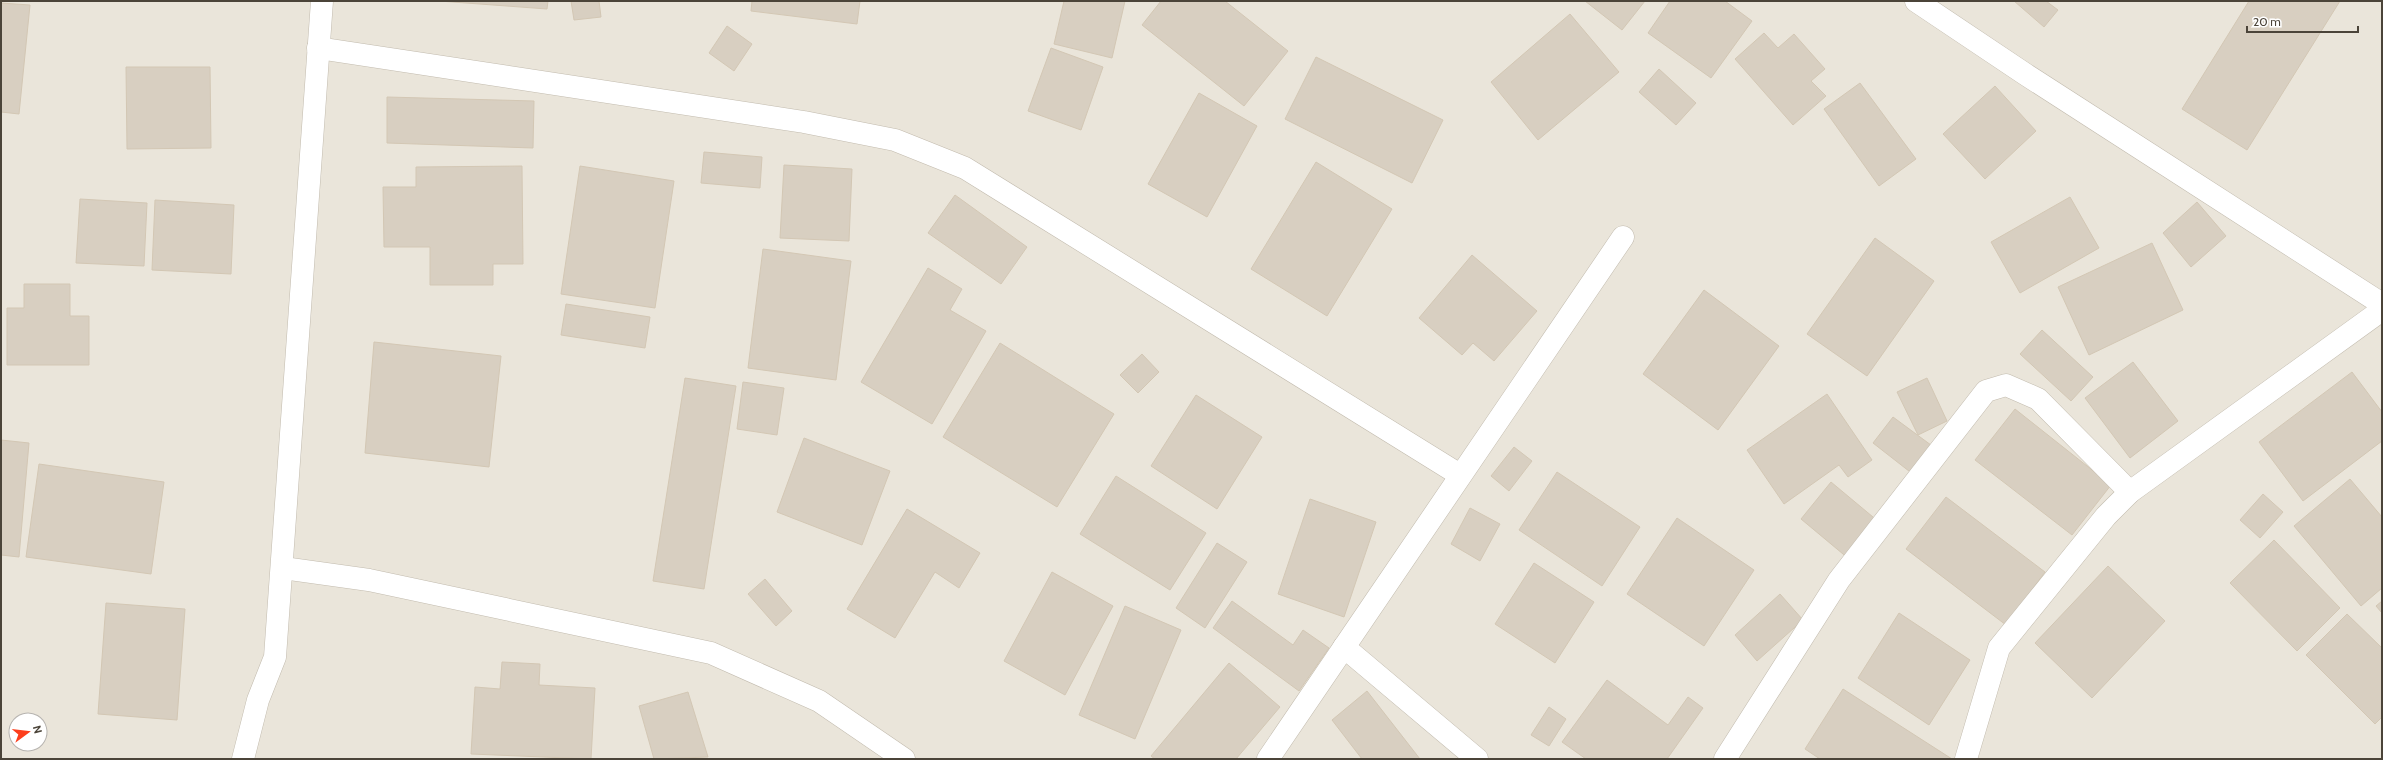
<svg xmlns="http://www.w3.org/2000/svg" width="2383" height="760" viewBox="0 0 2383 760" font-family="Cabin,sans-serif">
  <rect width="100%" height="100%" fill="#f6f3ec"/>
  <path fill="#eae5da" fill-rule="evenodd" d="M 1,1 L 2382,1 L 2382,759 L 1,759 ZM 16,720 L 40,720 L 40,744 L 16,744 Z"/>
  <g fill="#d8cfc1" stroke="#d3c7b4">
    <path d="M 439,1 L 548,1 L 547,9 Z"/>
    <path d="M 571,1 L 599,1 L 601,17 L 574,20 Z"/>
    <path d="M 752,1 L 860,1 L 857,24 L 751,11 Z"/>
    <path d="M 1064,1 L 1125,1 L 1112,58 L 1054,44 Z"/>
    <path d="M 1161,1 L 1225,1 L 1288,51 L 1244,106 L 1142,25 Z"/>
    <path d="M 1585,1 L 1645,1 L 1622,30 Z"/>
    <path d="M 1670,1 L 1725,1 L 1752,21 L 1711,78 L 1648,33 Z"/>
    <path d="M 2014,1 L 2046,1 L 2058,10 L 2044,27 Z"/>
    <path d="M 2249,1 L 2340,1 L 2247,150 L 2182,109 Z"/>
    <path d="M 1,3 L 30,5 L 19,114 L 1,112 Z"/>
    <path d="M 1570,14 L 1619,72 L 1538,140 L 1491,82 Z"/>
    <path d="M 727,26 L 752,44 L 734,71 L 709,53 Z"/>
    <path d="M 1764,33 L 1778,48 L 1794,34 L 1825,69 L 1811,81 L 1826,96 L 1793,125 L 1735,59 Z"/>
    <path d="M 1051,48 L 1103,67 L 1081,130 L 1028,111 Z"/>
    <path d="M 1316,57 L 1443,120 L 1412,183 L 1285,119 Z"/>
    <path d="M 126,67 L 210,67 L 211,148 L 127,149 Z"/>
    <path d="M 1659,69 L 1696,103 L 1676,125 L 1639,92 Z"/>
    <path d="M 1860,83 L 1916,159 L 1879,186 L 1824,109 Z"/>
    <path d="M 1995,86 L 2036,131 L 1985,179 L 1943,134 Z"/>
    <path d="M 1199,93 L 1257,126 L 1207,217 L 1148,184 Z"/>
    <path d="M 387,97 L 534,101 L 533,148 L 387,143 Z"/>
    <path d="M 704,152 L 762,157 L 760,188 L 701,183 Z"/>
    <path d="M 1316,162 L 1392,209 L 1327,316 L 1251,269 Z"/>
    <path d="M 784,165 L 852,169 L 849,241 L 780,238 Z"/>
    <path d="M 522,166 L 523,264 L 493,264 L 493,285 L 430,285 L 430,247 L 384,247 L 383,187 L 416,187 L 416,167 Z"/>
    <path d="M 580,166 L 674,181 L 655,308 L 561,294 Z"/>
    <path d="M 955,195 L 1027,247 L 1001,284 L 928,233 Z"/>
    <path d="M 2070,197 L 2099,248 L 2020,293 L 1991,242 Z"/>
    <path d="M 80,199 L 147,203 L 144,266 L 76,263 Z"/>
    <path d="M 155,200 L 234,205 L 231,274 L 152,270 Z"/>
    <path d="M 2197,202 L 2226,236 L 2191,267 L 2163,233 Z"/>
    <path d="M 1875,238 L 1934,281 L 1867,376 L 1807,334 Z"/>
    <path d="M 2152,243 L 2183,310 L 2089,355 L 2058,287 Z"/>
    <path d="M 763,249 L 851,261 L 836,380 L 748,368 Z"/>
    <path d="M 1472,255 L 1537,311 L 1494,361 L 1473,343 L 1462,355 L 1419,318 Z"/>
    <path d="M 928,268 L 962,289 L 950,310 L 986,331 L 932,424 L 861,382 Z"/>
    <path d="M 24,284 L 70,284 L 70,316 L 89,316 L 89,365 L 7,365 L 7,308 L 24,308 Z"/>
    <path d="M 1704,290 L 1779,346 L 1718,430 L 1643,374 Z"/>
    <path d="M 566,304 L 650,317 L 645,348 L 561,335 Z"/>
    <path d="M 2042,330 L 2093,377 L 2071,401 L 2020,354 Z"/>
    <path d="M 374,342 L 501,356 L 489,467 L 365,453 Z"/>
    <path d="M 1000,343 L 1114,414 L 1057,507 L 943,437 Z"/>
    <path d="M 1142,354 L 1159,372 L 1138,393 L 1120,375 Z"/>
    <path d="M 2133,362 L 2178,421 L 2130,458 L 2085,398 Z"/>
    <path d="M 2352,372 L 2382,412 L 2382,441 L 2303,501 L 2259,442 Z"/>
    <path d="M 685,378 L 736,386 L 704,589 L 653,581 Z"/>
    <path d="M 1927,378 L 1947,421 L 1918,435 L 1897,392 Z"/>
    <path d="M 743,382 L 784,388 L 777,435 L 737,429 Z"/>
    <path d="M 1827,394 L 1872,460 L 1848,477 L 1839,465 L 1784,504 L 1747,450 Z"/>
    <path d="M 1196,395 L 1262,437 L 1217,509 L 1151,466 Z"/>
    <path d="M 2015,409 L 2111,485 L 2072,535 L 1975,460 Z"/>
    <path d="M 1893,417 L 1935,448 L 1914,475 L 1873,443 Z"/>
    <path d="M 804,438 L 890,471 L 862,545 L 777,512 Z"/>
    <path d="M 1,440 L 29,443 L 19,557 L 1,555 Z"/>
    <path d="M 1514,447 L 1532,461 L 1509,491 L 1491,476 Z"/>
    <path d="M 39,464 L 164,482 L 151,574 L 26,557 Z"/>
    <path d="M 1557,472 L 1640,527 L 1602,586 L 1519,530 Z"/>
    <path d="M 1116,476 L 1206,533 L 1170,590 L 1080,534 Z"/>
    <path d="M 2350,479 L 2382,517 L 2382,588 L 2361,606 L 2294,526 Z"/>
    <path d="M 1831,482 L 1879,522 L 1849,559 L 1801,519 Z"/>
    <path d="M 2263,494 L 2283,512 L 2260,538 L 2240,520 Z"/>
    <path d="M 1946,497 L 2045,572 L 2006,625 L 1906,549 Z"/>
    <path d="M 1310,499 L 1376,522 L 1344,617 L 1278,594 Z"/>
    <path d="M 1470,508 L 1500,524 L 1480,561 L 1451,544 Z"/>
    <path d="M 907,509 L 980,553 L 959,588 L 935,572 L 895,638 L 847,609 Z"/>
    <path d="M 1677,518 L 1754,570 L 1704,646 L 1627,594 Z"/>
    <path d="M 2274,540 L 2340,608 L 2297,651 L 2230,583 Z"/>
    <path d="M 1217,543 L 1247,562 L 1205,628 L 1176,608 Z"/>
    <path d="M 1534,563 L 1594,602 L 1555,663 L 1495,624 Z"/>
    <path d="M 2108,566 L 2165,621 L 2092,698 L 2035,643 Z"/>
    <path d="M 1052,572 L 1113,606 L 1065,695 L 1004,661 Z"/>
    <path d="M 765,579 L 792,611 L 776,626 L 748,594 Z"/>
    <path d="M 1780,594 L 1803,620 L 1757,661 L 1735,635 Z"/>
    <path d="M 1232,601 L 1293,645 L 1303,630 L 1329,648 L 1299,691 L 1213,628 Z"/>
    <path d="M 2382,601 L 2382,613 L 2376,606 Z"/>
    <path d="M 106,603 L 185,609 L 177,720 L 98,714 Z"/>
    <path d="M 1125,606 L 1181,630 L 1135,739 L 1079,715 Z"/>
    <path d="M 1899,613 L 1970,660 L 1929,725 L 1858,678 Z"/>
    <path d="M 2347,614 L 2382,648 L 2382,717 L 2375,724 L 2306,655 Z"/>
    <path d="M 502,662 L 540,664 L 539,685 L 595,688 L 591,759 L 471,754 L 475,687 L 500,689 Z"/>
    <path d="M 1229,663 L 1280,707 L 1236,759 L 1155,759 L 1151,756 Z"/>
    <path d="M 1607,680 L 1668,725 L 1688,697 L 1703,708 L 1667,759 L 1586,759 L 1562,742 Z"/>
    <path d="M 1843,689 L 1952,759 L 1820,759 L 1805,749 Z"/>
    <path d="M 1367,691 L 1420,759 L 1362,759 L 1332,720 Z"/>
    <path d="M 688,692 L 708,757 L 654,759 L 639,706 Z"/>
    <path d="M 1549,707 L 1566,719 L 1549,746 L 1531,735 Z"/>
  </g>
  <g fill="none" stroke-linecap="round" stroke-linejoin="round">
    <g stroke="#c2bbae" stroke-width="23">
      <g id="minor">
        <path d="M 1916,1 L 2025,74 L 2382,304"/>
        <path d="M 318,48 L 804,122 L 895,140 L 965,168 L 1460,475"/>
        <path d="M 283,568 L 369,580 L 711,653 L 819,701 L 904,759"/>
        <path d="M 1344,647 L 1477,759"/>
        <path d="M 243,759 L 258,700 L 275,657 L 322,1"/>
        <path d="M 1268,759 L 1623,237"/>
        <path d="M 1725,759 L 1839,580 L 1986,391 L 2006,385 L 2038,399 L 2130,492"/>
        <path d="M 1966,759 L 1999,648 L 2106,516 L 2130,492 L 2382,310"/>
      </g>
    </g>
    <use href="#minor" stroke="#fff" stroke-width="22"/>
  </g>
  <rect width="2383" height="760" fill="none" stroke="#4b4439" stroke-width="4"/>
  <g transform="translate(28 732) rotate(75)"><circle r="19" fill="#ffffff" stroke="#b7b4b0"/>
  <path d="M0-3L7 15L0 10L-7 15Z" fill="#fc3f1d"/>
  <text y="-6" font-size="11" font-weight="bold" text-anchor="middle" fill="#4b4439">N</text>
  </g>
  <path d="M2247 26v6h111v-6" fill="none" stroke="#4b4439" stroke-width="2"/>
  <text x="2253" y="26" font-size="12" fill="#4b4439" stroke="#ffffff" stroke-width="3" paint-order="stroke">20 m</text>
</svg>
